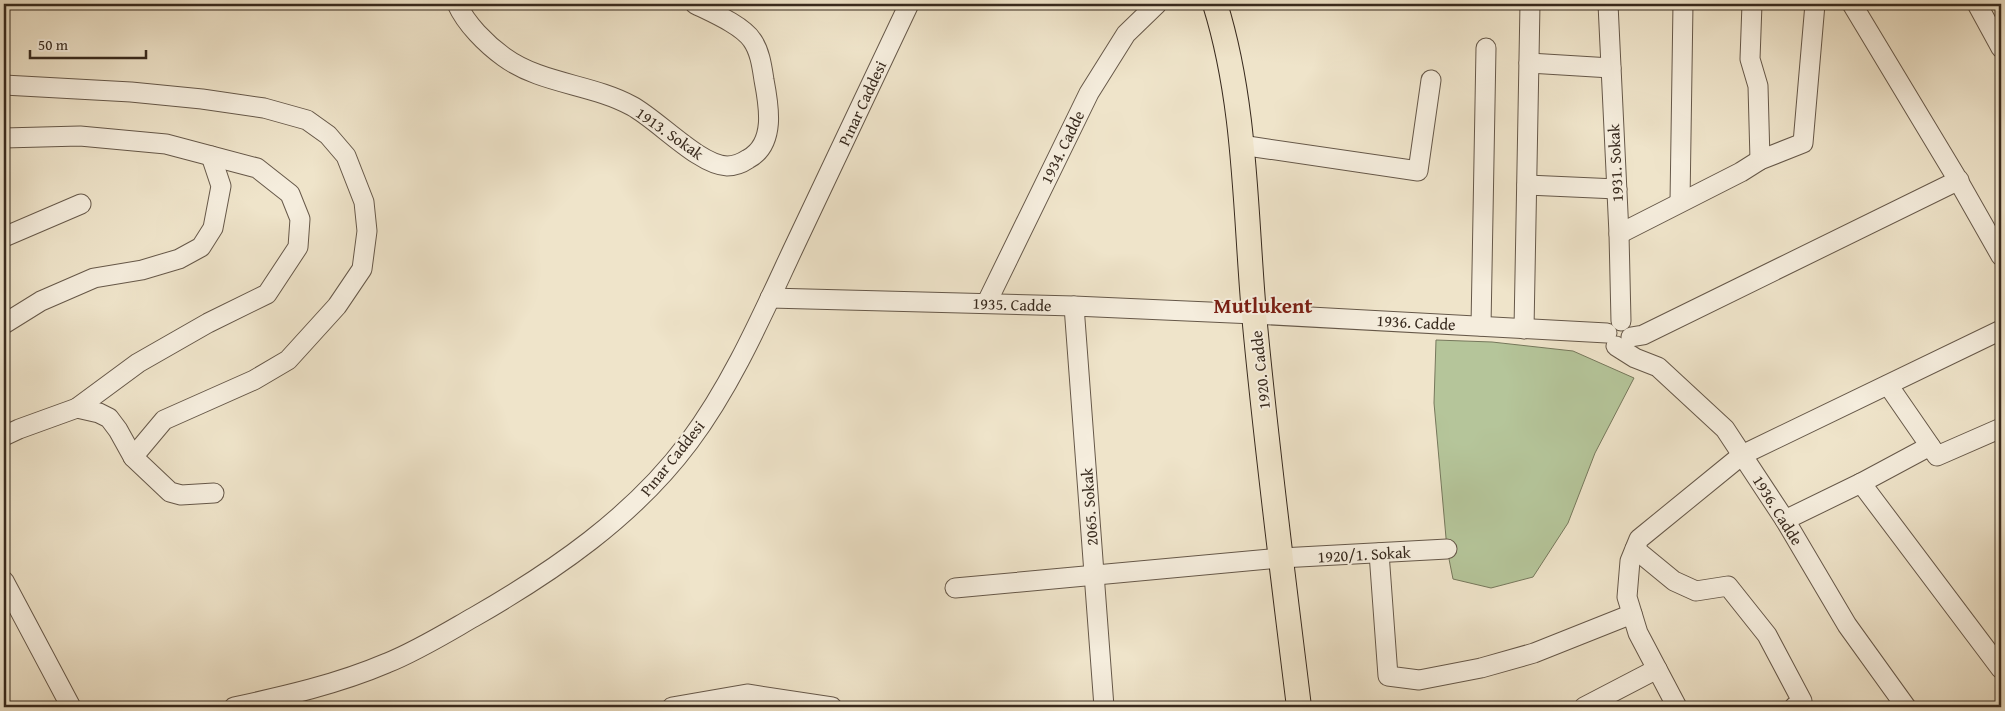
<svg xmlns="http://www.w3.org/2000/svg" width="2005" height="711" viewBox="0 0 2005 711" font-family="'Gentium Book Plus',serif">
  <rect width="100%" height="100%" fill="#efe4ca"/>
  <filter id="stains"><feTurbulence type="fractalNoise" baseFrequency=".004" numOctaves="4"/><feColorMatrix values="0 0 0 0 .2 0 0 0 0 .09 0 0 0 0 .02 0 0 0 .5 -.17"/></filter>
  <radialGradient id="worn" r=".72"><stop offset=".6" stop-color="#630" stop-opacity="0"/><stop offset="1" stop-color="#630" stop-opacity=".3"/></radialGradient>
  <path fill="#b5c59a" stroke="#76785c" d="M 1436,340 L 1492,342 L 1573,351 L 1634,378 L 1595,453 L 1568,523 L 1533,577 L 1491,588 L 1453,579 L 1447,549 L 1434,403 Z"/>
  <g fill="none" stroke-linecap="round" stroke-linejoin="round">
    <g stroke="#665849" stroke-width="21">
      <g id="minor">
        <path d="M 457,4 C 466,24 486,44 504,57 C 541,84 592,84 632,106 C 658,120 699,165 727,166 C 735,166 742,163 748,159 C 776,144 769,106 764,80 C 762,67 760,51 752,40 C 742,25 711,12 695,4"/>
        <path d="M 1608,4 L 1619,234 L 1621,321"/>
        <path d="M 1752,4 L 1750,59 L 1758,86 L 1760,160"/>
        <path d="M 1852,4 L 1955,175 L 2001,256"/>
        <path d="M 1977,4 L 2001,48"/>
        <path d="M 1529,63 L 1611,68"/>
        <path d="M 4,85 L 131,92 L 202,99 L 264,108 L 307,120 L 328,135 L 346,156 L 364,202 L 367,231 L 362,269 L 337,306 L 288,360 L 254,380 L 164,420 L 133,457"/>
        <path d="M 4,138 L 80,136 L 166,144 L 257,168 L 290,194 L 300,219 L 298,247 L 267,294 L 208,323 L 138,363 L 77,408"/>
        <path d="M 1241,145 L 1418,171 L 1431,80"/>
        <path d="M 1527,185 L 1617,189"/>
        <path d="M 1680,202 L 1683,4"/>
        <path d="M 1619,234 L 1741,172 L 1760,160 L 1803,143 L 1815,4"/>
        <path d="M 4,237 L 81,204"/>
        <path d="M 770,298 L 1074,306 L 1254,314 L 1607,333"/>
        <path d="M 987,302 L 1089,93 L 1126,34 L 1157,4"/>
        <path d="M 1074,306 L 1104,707"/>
        <path d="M 4,324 L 41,301 L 94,278 L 142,270 L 179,259 L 201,247 L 213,228 L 221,186 L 211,156"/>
        <path d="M 1481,326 L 1486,48"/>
        <path d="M 1524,329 L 1530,4"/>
        <path d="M 1631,337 L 1643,335 L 1959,180"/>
        <path d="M 1616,346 L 1635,358 L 1658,367 L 1725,429 L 1785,520 L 1847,625 L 1906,707"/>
        <path d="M 1888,385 L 1937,456 L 2001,428"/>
        <path d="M 4,436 L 19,429 L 77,408 L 99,413 L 109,418 L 118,430 L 133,457 L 170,492 L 181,495 L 214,493"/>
        <path d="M 1861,483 L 2001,669"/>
        <path d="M 1785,520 L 1861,483 L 1930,446"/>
        <path d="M 1635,549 L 1674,581 L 1696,591 L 1728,586 L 1767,635 L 1802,701 L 1794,707"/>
        <path d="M 1379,553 L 1388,676 L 1419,680 L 1481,668 L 1534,653 L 1632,614"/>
        <path d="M 4,581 L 71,707"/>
        <path d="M 955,588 L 1281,558 L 1447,549"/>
        <path d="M 234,707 C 285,696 338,684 387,663 C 417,651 446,633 474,617 C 554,571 633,517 689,442 C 733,383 763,313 794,247 C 833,166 871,85 909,4"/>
        <path d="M 672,707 L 747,694 L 832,707"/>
        <path d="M 1584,707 L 1657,669"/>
        <path d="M 1677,707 L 1638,633 L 1627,597 L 1630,561 L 1639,539 L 1742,455 L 2001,330"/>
      </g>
    </g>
    <g stroke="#382a1e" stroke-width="26">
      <path id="major" d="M 1215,4 C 1246,103 1245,210 1254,314 C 1266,445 1283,576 1299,707"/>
    </g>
    <use href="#minor" stroke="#f5eddd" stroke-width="19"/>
    <use href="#major" stroke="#efe4ca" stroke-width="24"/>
  </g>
  <g text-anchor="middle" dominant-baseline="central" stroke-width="4" stroke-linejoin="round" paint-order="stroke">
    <g font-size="16" fill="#382a1e" stroke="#f5eddd">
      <text transform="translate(862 103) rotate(-65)">Pınar Caddesi</text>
      <text transform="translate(670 133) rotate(35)">1913. Sokak</text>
      <text transform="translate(1062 147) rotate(-64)">1934. Cadde</text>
      <text transform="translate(1615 163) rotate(-93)">1931. Sokak</text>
      <text transform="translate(1012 304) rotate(2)">1935. Cadde</text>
      <text transform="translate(1416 322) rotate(3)">1936. Cadde</text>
      <text transform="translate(1260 370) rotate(-96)">1920. Cadde</text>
      <text transform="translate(672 458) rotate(-51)">Pınar Caddesi</text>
      <text transform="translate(1089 507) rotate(-94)">2065. Sokak</text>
      <text transform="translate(1778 510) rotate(58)">1936. Cadde</text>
      <text transform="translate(1364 554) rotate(-3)">1920/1. Sokak</text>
    </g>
    <g font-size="21" font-weight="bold" fill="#7a1f14" stroke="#f5eddd">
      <text x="1263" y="305">Mutlukent</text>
    </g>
  </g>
  <rect width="2005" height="711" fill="none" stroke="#efe4ca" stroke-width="20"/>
  <rect x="5" y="5" width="1995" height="701" fill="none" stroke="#382a1e" stroke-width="2.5"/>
  <rect x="10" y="10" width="1985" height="691" fill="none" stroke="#382a1e"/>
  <path d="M30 50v8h116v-8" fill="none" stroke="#382a1e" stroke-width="2.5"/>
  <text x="38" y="50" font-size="15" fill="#382a1e" stroke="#f5eddd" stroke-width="4" paint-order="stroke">50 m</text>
  <rect width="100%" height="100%" filter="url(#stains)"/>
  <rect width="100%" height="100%" fill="url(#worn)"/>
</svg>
